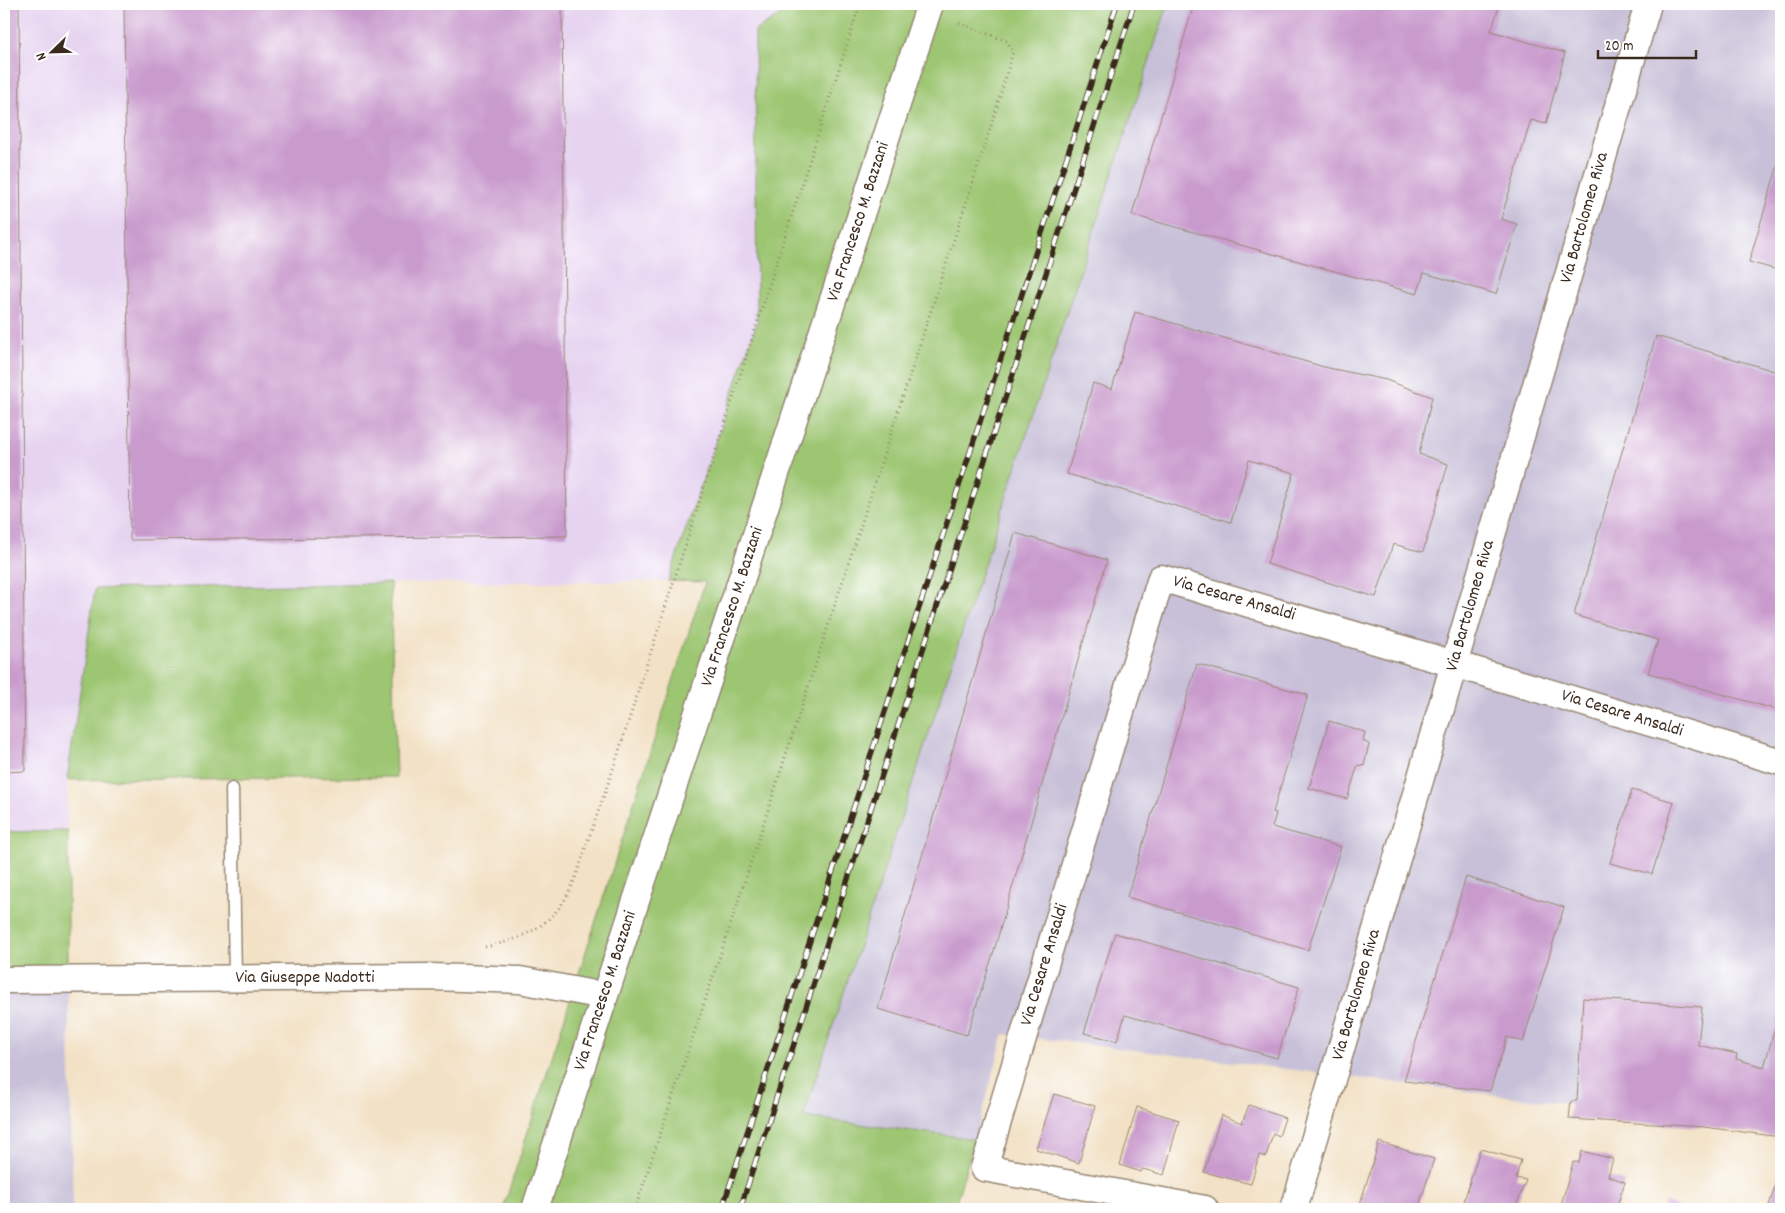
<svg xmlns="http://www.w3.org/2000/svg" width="1785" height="1213" viewBox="0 0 1785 1213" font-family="Dekko,sans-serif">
  <rect width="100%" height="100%" fill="#fff"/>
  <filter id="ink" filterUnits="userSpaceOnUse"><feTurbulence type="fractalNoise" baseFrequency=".02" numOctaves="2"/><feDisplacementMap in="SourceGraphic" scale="10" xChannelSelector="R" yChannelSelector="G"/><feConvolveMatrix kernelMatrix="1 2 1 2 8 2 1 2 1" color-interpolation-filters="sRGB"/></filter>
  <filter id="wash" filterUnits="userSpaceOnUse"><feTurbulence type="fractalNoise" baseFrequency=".0096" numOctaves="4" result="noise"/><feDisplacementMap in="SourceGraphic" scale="20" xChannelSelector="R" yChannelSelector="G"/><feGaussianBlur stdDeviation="1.12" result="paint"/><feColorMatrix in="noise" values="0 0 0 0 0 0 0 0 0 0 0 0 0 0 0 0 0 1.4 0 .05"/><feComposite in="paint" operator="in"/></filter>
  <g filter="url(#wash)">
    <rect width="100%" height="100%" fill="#f2e1c5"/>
    <path fill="#e6d3f0" d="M 4,4 L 891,4 L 705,581 L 390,583 L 396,777 L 67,780 L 68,975 L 4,976 Z"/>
    <g fill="#c8c0d8">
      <path d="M 1168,4 L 1781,4 L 1781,1130 L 1004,1034 L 975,1139 L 803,1118 Z"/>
      <path d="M 68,975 L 73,1209 L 4,1209 L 4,976 Z"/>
    </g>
    <g fill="#9dc672" stroke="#6c7848">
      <path d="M 798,4 L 1168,4 L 803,1117 L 975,1139 L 954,1209 L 503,1209 L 705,582 L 668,581 L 757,322 L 755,31 Z"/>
      <path d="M 390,583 L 396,777 L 67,780 L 95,589 Z"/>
      <path d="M 68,831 L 68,959 L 70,980 L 4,976 L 4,832 Z"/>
    </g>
    <g id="blocks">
      <g fill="#c99bcd">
        <path d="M 4,4 L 19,4 L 25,771 L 4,772 Z"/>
        <path d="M 124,4 L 562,4 L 567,536 L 130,540 Z"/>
        <path d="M 1194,4 L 1488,4 L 1499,7 L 1491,31 L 1565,53 L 1546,124 L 1531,120 L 1501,219 L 1517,224 L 1496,294 L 1424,273 L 1417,294 L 1132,215 Z"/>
        <path d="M 1781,154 L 1781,271 L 1749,262 Z"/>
        <path d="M 1135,312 L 1324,367 L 1386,380 L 1432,397 L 1419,454 L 1448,464 L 1423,552 L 1393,544 L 1376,597 L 1267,564 L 1294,473 L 1249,460 L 1231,522 L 1067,474 L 1093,383 L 1112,389 Z"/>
        <path d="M 1656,336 L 1781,373 L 1781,711 L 1648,673 L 1658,640 L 1574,615 Z"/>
        <path d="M 1015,533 L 1107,560 L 993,954 L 967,1035 L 878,1009 Z"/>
        <path d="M 1197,664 L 1308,695 L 1273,812 L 1276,813 L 1272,827 L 1341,847 L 1308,950 L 1127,897 Z"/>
        <path d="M 1329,721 L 1365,732 L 1363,741 L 1369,744 L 1364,766 L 1358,765 L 1347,799 L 1309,788 Z"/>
        <path d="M 1632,790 L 1674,802 L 1652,874 L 1610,863 Z"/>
        <path d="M 1466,877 L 1564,907 L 1523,1042 L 1507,1037 L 1490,1091 L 1404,1081 Z"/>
        <path d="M 1115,933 L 1299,987 L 1277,1058 L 1125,1015 L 1117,1041 L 1084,1033 Z"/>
        <path d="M 1583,998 L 1702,1007 L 1698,1045 L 1737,1054 L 1736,1059 L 1764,1067 L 1781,1007 L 1781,1137 L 1704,1127 L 1569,1119 L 1571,1101 L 1577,1101 Z"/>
        <path d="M 1054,1094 L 1095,1106 L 1079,1163 L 1036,1149 Z"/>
        <path d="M 1249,1105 L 1285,1118 L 1279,1136 L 1273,1133 L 1266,1157 L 1259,1155 L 1251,1184 L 1204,1172 L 1221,1115 L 1242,1123 Z"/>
        <path d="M 1137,1107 L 1179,1120 L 1164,1175 L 1143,1169 L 1141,1172 L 1120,1165 Z"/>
        <path d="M 1379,1142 L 1434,1159 L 1418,1209 L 1377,1209 L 1360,1204 Z"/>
        <path d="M 1480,1149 L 1521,1160 L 1516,1178 L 1526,1180 L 1515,1209 L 1490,1209 L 1464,1201 Z"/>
        <path d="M 1582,1151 L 1613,1159 L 1608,1176 L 1625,1182 L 1616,1209 L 1560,1209 L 1573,1162 L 1579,1162 Z"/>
        <path d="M 1781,1166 L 1781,1209 L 1768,1209 Z"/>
        <path d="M 1664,1202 L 1685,1209 L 1662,1209 Z"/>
      </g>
    </g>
  </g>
  <g filter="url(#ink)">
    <use href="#blocks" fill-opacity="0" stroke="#968672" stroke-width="1"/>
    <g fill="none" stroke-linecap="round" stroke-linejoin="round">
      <g stroke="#968672" stroke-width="15">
        <path id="service" d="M 232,789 L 235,978"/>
      </g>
      <g stroke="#968672" stroke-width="29">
        <g id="minor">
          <path d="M 4,980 L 431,977 L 520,980 L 604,996"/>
          <path d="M 535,1209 L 930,4"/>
          <path d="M 1205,1209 L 984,1168 L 1161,578 L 1454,664 L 1781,762"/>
          <path d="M 1294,1209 L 1648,4"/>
        </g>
      </g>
      <g stroke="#968672" stroke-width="3" stroke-dasharray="1 4" stroke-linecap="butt">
        <path d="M 485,947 C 510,942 534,934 553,915 C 572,895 580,865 588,840 C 598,813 607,787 616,760 L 860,4"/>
        <path d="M 635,1209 L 737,905 L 993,120 L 1013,52 L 1007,41 L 956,22"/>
      </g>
      <use href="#service" stroke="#fff" stroke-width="12"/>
      <use href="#minor" stroke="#fff" stroke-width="26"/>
      <g stroke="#3b2a1e" stroke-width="5.5">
        <g id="rail">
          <path d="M 722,1209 L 1117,4"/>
          <path d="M 740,1209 L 1134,4"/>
        </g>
      </g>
      <use href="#rail" stroke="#fff" stroke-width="4" stroke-dasharray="11" stroke-linecap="butt"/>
    </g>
  </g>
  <g text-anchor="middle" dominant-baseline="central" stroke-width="4" stroke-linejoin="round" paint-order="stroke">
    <g font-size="18" fill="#3b2a1e" stroke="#fff">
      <text transform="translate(1585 218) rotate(-74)">Via Bartolomeo Riva</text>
      <text transform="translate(859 222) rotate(-72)">Via Francesco M. Bazzani</text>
      <text transform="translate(1234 599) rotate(16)">Via Cesare Ansaldi</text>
      <text transform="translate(1471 606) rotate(-74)">Via Bartolomeo Riva</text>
      <text transform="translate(733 607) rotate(-72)">Via Francesco M. Bazzani</text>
      <text transform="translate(1622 714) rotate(17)">Via Cesare Ansaldi</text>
      <text transform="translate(1045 965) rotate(-73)">Via Cesare Ansaldi</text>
      <text x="305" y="978">Via Giuseppe Nadotti</text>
      <text transform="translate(606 991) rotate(-72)">Via Francesco M. Bazzani</text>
      <text transform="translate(1357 995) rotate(-74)">Via Bartolomeo Riva</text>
    </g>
  </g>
  <rect width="1785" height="1213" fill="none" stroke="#fff" stroke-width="20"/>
  <g transform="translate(52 52) rotate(247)" stroke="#ffffff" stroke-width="4" paint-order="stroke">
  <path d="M0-4L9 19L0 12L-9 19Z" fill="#3b2a1e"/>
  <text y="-8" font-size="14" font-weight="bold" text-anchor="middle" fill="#3b2a1e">N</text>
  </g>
  <path d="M1598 50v8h98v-8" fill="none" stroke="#3b2a1e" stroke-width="2.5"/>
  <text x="1605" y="50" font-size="15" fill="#3b2a1e" stroke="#ffffff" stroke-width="4" paint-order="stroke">20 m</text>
</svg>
